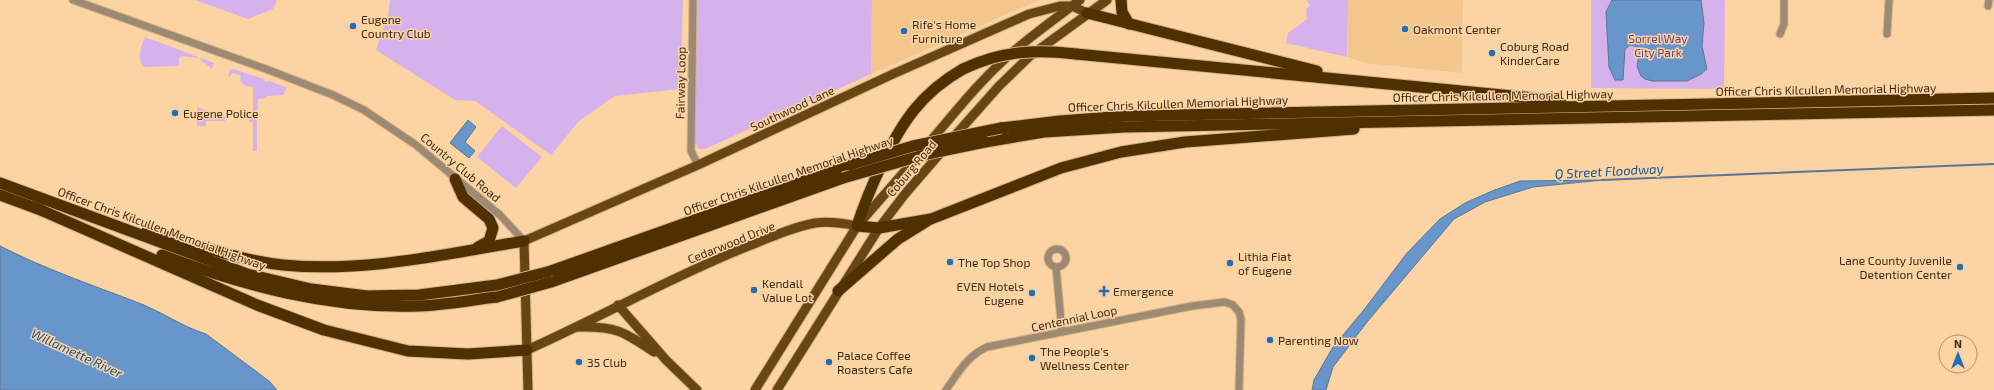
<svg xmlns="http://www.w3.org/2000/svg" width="1994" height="390" viewBox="0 0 1994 390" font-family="'Exo 2',sans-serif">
  <rect width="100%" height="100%" fill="#fcd4a3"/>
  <g fill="#f3c68e">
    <path d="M 872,0 L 1039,0 L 871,74 Z"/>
    <path d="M 1348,0 L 1463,0 L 1462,73 L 1365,63 L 1348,57 Z"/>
  </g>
  <g fill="#d5b2eb">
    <path d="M 195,0 L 277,0 L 273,9 L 248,19 Z"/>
    <path d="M 390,0 L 683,0 L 680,89 L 615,96 L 579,121 L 551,155 L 475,101 L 455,100 L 376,50 L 388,17 Z"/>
    <path d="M 697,0 L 872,0 L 871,74 L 705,149 L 699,149 L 695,143 Z"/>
    <path d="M 1306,0 L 1348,0 L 1347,57 L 1286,43 L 1288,33 L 1307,19 L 1306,9 L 1310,6 Z"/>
    <path d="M 1591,0 L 1725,0 L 1724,89 L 1591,88 Z"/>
    <path d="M 145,37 L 214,63 L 212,69 L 199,58 L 182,56 L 179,58 L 179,66 L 144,67 C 136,59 141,47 145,37 Z"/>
    <path d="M 233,69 L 264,79 L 265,82 L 270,81 L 287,88 L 283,95 L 267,96 L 266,98 L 258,99 L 257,116 L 255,116 L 255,120 L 257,120 L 257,151 L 253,151 L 253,122 L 249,122 L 248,117 L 253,116 L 253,87 L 246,86 L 240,81 L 241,76 L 233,73 L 229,77 L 228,75 L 230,70 Z"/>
    <path d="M 197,107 L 225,117 L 225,121 L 206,121 L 206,126 L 197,126 Z"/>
    <path d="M 502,126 L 542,157 L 516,188 L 477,157 Z"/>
  </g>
  <g fill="#6896ca" stroke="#5a7694">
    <path d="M 1612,0 L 1701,0 L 1704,23 L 1702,46 L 1707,69 L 1701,74 L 1687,81 L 1652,81 L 1645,79 L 1641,76 L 1637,66 L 1640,51 L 1638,47 L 1630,45 L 1625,49 L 1623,80 L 1615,80 L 1609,67 L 1606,12 Z"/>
    <path d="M 468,120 L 476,127 L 465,142 L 475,151 L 469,158 L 450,143 Z"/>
    <path d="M 1603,180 L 1533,187 L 1485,202 L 1454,219 L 1367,322 L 1333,367 L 1326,390 L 1312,390 L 1314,380 L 1333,347 L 1363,311 L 1407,253 L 1440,219 L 1465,203 L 1492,191 L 1520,181 Z"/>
    <path d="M 0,246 C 45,269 92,285 139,303 C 162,312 183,327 206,334 L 269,381 L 277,390 L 0,390 Z"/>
  </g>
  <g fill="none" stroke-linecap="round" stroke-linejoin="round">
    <path stroke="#5a7694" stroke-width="2" d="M 1602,180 L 1994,164"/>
    <g stroke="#d5b287" stroke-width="9">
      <g id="minor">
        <path d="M 73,0 L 266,69 L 333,95 L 364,110 L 416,145 L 500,215 L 524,241"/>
        <path d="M 693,0 L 691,151 L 698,165"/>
        <path d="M 1988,6 L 1989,0"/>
        <path d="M 1780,34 L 1784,24 L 1784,0"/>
        <path d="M 1887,34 L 1889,0"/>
        <circle cx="1057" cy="258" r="9"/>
        <path d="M 1056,267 L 1062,332"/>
        <path d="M 946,390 C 958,373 967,356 987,347 L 1192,306 L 1225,302 L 1233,305 L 1239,312 L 1241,319 L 1239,390"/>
      </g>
    </g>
    <g stroke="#d5b287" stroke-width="11">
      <g id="major">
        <path d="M 951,140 L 999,86 L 1030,56 L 1107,0"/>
        <path d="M 928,144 C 953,115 977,84 1006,58 C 1029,37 1055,19 1080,0"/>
        <path d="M 618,305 L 666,360 L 697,390"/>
        <path d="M 578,327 C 616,326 623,331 654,352"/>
        <path d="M 527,350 C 601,317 671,277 746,247 C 769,238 792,227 815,223 C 830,221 843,223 857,226"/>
        <path d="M 528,390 L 524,241 L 698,165 L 893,74 L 1029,14 L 1060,6 L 1072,6 L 1087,13"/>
        <path d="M 755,390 L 857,226 L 918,156"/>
        <path d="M 777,390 L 879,228 L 905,194 L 943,150"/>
      </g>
    </g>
    <g stroke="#d5b287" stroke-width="13">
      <g id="highway">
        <path d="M 1121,0 L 1122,12 L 1129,24"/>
        <path d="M 1087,13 L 1317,71"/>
        <path d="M 1076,54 L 1545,99 L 1561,103"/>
        <path d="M 963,69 C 921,93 902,122 882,164 C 872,185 864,204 857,226 L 879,228 L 931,219 L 1061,168 L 1121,152 L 1185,142 L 1354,129"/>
        <path d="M 1001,128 L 1060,121 L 1126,116 L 1994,98"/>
        <path d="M 985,142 L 1044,132 L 1124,127 L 1994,110"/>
        <path d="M 455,179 L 463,197 L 489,219 L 493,228 L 489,241 L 478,247"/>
        <path d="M 0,183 L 247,274 L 311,289 L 367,296 L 419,295 L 497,285"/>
        <path d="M 0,195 L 41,210"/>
        <path d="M 34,207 L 257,305 L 324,330 L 408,351 L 468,354 L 527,350"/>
        <path d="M 147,231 C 192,243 237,260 283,265 C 364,273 445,254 524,241"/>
        <path d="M 162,255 C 244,286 330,309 419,306 C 445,305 471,300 497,297"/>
        <path d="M 551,271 L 849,165"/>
        <path d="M 551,282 L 843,178"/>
        <path d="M 838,291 L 898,239 L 927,221"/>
      </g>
    </g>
    <use href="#minor" stroke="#9d8a72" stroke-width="7"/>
    <use href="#major" stroke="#684614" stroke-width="9"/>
    <use href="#highway" stroke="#4f3000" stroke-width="11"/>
    <g stroke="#d5b287" stroke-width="13" stroke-linecap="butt">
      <g id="highway-bridge">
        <path d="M 963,69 C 1000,51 1036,49 1076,54"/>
        <path d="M 849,165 L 913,146 L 1001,128"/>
        <path d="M 843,178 L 927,154 L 985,142"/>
        <path d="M 497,285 L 551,271"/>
        <path d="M 497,297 L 551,282"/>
      </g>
    </g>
    <use href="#highway-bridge" stroke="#4f3000" stroke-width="11"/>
  </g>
  <g fill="#1f6ebd" stroke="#fcd4a3" stroke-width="1.5">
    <circle cx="353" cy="26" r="4"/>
    <circle cx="1405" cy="29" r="4"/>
    <circle cx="904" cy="31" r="4"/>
    <circle cx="1492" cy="53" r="4"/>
    <circle cx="175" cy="113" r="4"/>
    <circle cx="950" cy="262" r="4"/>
    <circle cx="1230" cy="263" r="4"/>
    <circle cx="1960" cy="267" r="4"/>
    <circle cx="754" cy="290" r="4"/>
    <path d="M1102 285h4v4h4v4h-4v4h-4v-4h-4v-4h4z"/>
    <circle cx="1032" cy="293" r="4"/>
    <circle cx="1270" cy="340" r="4"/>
    <circle cx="1032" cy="358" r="4"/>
    <circle cx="579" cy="362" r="4"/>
    <circle cx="829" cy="362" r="4"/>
  </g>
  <g text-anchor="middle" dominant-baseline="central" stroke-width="3" stroke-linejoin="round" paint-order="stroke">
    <g font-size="12" fill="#3a2b17" stroke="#fcd4a3" text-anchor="start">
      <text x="361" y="19">Eugene<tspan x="361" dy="14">Country Club</tspan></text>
      <text x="912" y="24">Rife's Home<tspan x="912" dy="14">Furniture</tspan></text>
      <text x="1413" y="29">Oakmont Center</text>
      <text x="1500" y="46">Coburg Road<tspan x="1500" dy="14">KinderCare</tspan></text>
      <text x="183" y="113">Eugene Police</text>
      <text x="1238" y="256">Lithia Fiat<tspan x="1238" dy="14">of Eugene</tspan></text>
      <text x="1952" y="260" text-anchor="end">Lane County Juvenile<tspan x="1952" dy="14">Detention Center</tspan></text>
      <text x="958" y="262">The Top Shop</text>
      <text x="762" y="283">Kendall<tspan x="762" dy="14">Value Lot</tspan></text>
      <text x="1024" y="286" text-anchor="end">EVEN Hotels<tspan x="1024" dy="14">Eugene</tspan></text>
      <text x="1113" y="291">Emergence</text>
      <text x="1278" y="340">Parenting Now</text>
      <text x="1040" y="351">The People's<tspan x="1040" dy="14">Wellness Center</tspan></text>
      <text x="837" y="355">Palace Coffee<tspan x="837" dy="14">Roasters Cafe</tspan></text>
      <text x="587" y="362">35 Club</text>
    </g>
    <g font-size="12" fill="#693a82" stroke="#fcd4a3">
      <text x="1658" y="38">Sorrel Way<tspan x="1658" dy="14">City Park</tspan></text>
    </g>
    <g font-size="12" fill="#3a2b17" stroke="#fcd4a3">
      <text transform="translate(680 83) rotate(-89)">Fairway Loop</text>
      <text transform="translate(1826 89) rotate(-1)">Officer Chris Kilcullen Memorial Highway</text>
      <text transform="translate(1503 95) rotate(-1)">Officer Chris Kilcullen Memorial Highway</text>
      <text transform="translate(1178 103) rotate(-2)">Officer Chris Kilcullen Memorial Highway</text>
      <text transform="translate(792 108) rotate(-25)">Southwood Lane</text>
      <text transform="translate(461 167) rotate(40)">Country Club Road</text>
      <text transform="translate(911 168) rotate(-50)">Coburg Road</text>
      <text transform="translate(788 175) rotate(-19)">Officer Chris Kilcullen Memorial Highway</text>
      <text transform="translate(162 228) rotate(20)">Officer Chris Kilcullen Memorial Highway</text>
      <text transform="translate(731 242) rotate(-22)">Cedarwood Drive</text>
      <text transform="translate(1074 318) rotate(-12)">Centennial Loop</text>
    </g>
    <g font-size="13" font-style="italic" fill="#105393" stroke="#fcd4a3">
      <text transform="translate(1609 171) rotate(-3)">Q Street Floodway</text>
      <text transform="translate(77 353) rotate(25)">Willamette River</text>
    </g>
  </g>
  <g transform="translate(1958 354)"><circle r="19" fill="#fcd4a3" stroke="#ae906b"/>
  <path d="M0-3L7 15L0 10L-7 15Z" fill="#1f6ebd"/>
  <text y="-6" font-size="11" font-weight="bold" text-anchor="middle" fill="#3a2b17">N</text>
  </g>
</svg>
